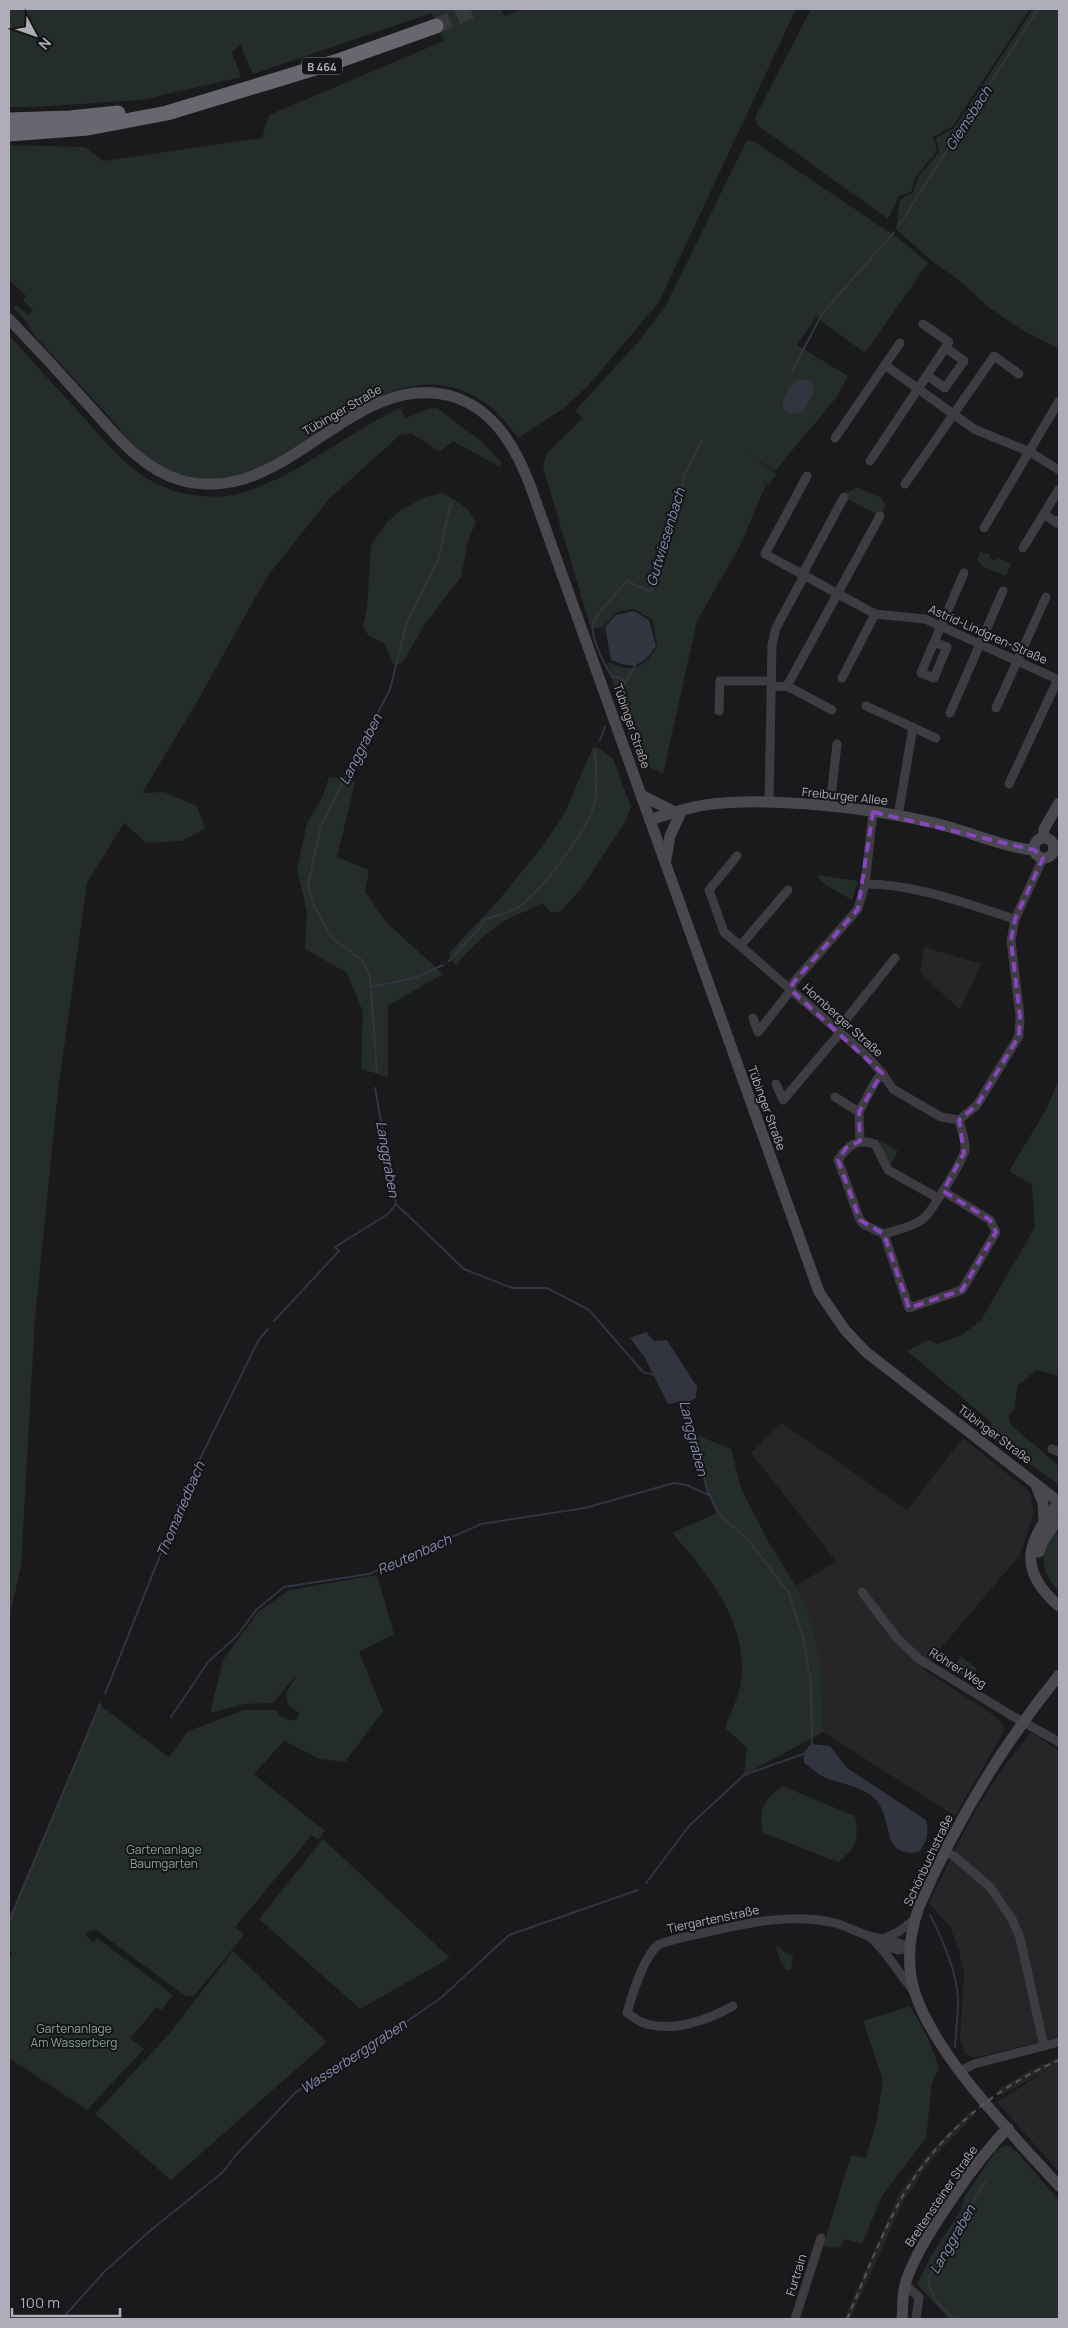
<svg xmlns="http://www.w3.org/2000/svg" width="1068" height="2328" viewBox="0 0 1068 2328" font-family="Manrope,sans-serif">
  <rect width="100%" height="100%" fill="#1a191b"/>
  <g fill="#262528">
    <path d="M 924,947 L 981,964 L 960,1010 L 920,972 Z"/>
    <path d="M 782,1423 L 907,1510 L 963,1438 L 1030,1492 L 1034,1514 L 1020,1555 L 923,1669 L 992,1714 L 1001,1722 L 1005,1730 L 955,1816 L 823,1732 L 821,1668 L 802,1596 L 796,1586 L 836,1561 L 751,1453 Z"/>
    <path d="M 1031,1732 L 1059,1751 L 1059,2037 L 974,2058 L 965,2053 L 960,2039 L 964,1972 L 958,1947 L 950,1927 L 929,1903 L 959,1841 L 979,1805 L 997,1776 Z"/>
    <path d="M 1059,2057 L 1059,2172 L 997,2102 L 1052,2067 L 1002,2095 L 997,2090 L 1025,2073 Z"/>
    <path d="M 971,2110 L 975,2115 L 932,2159 L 904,2200 L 850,2319 L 844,2319 L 898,2196 L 927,2155 Z"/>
  </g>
  <g fill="#252d2a">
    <path d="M 9,9 L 501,9 L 505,16 L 521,9 L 796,9 L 659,302 L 587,387 L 564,408 L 518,438 C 508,425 498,411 484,402 C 370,326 282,524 167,469 C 140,456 122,432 103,410 C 80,385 57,360 34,335 L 27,323 L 13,307 L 16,305 L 29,315 L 33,310 L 23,301 L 26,296 L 24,294 L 9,280 L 9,145 L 85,147 L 103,161 L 262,138 L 269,115 L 444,41 L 432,13 L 253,74 L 240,44 L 232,52 L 241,77 L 141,100 L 35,107 L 9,107 Z"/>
    <path d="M 811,9 L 1030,9 L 953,126 L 933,137 L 937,151 L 915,178 L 911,192 L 899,196 L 888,219 L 757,125 L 755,117 Z"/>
    <path d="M 1033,9 L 1059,9 L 1059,349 L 1022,330 L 987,306 L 960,281 L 933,262 L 896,229 L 900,199 L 913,193 L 918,177 L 939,152 L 936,138 L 954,128 Z"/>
    <path d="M 747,140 L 755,142 L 898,238 L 928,263 L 865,353 L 816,317 L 797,345 L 848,376 L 836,398 L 775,471 L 746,453 L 777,474 L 768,485 L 762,482 L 766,485 L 740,546 L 697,621 L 663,774 L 637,761 L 607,662 C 613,663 616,666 622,667 C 639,672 649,659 657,647 L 653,620 L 634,609 L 617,612 L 602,628 L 591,629 L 543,467 L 546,454 L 583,418 L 575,411 L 637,343 L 665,307 Z"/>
    <path d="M 9,335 C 32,361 55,386 78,411 C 114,452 144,492 202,496 C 219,498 235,496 251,490 C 304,471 349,432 400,408 L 406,418 L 427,409 L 437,408 L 481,441 L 501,462 L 500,467 L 453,441 L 440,452 L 411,433 L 400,435 L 329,499 L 267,577 L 194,707 L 142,793 L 164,792 L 197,806 L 205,829 L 182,841 L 146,843 L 124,823 L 87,883 L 58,1091 L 35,1318 L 21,1566 L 9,1619 Z"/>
    <path d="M 857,487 L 880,497 L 886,505 L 880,516 L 844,497 L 847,491 L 849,492 Z"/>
    <path d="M 443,493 C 457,501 469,507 476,522 L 468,541 L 461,577 L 425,624 L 403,662 L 399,665 L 393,664 L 385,644 L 368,635 L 363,626 L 367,608 L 371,546 L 386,523 L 401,510 L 425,497 Z"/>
    <path d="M 980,552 L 989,554 L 990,558 L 995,561 L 999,558 L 1011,564 L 1006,576 L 984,567 L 977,560 Z"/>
    <path d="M 593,747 L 600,749 L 613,759 L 631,807 L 626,820 L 582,888 L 559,913 L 556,911 L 552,913 L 542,903 C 532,909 520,913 510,918 C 488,930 472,947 456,965 L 449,956 L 450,952 L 497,902 L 542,847 L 565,812 Z"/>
    <path d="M 329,777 L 355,782 L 337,857 L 369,870 L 365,891 L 386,922 L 443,974 L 388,1006 L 388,1077 L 361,1069 L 363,1012 L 347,973 L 305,949 L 307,913 L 297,869 L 307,823 L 322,798 Z"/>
    <path d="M 817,875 L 858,881 L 852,900 L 821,882 Z"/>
    <path d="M 1059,1079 L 1059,1376 L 1037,1370 L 1018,1385 L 1014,1411 L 1008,1416 L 1011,1425 L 1059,1466 L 1059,1485 L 987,1434 L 992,1423 L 907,1351 L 928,1340 L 938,1344 L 962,1335 L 981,1320 L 1035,1227 L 1032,1185 L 1009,1171 L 1046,1110 Z"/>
    <path d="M 881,1141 L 898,1151 L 891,1164 C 884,1159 879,1150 881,1141 Z"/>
    <path d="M 696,1435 L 731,1449 L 741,1488 L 768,1541 L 802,1596 L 811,1620 L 821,1668 L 823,1732 L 744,1775 L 747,1748 L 725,1728 C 730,1713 739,1697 741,1681 C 749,1625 707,1571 672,1533 L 717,1513 L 706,1487 Z"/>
    <path d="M 1059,1531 L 1059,1591 C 1046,1580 1037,1554 1049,1539 C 1052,1536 1056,1533 1059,1531 Z"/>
    <path d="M 377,1575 L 394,1634 L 359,1652 L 383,1711 L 345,1762 L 320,1759 L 284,1741 L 254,1774 L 325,1831 L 318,1840 L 312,1835 L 235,1927 L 244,1935 L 194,1996 L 185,1996 L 96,1930 L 89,1931 L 86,1936 L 93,1942 L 97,1938 L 173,1995 L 161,2010 L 157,2007 L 130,2038 L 144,2049 L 87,2110 L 9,2058 L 9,1960 L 12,1953 L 9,1951 L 9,1917 L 100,1705 L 169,1757 L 188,1731 L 244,1710 L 276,1710 L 281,1717 L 296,1721 L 299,1713 L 288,1705 L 286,1694 L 297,1674 L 273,1703 L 244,1704 L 210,1713 L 223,1660 L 258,1612 L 289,1590 Z"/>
    <path d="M 961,1656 L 977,1669 L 968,1679 L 952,1668 Z"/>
    <path d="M 782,1786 L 855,1816 C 859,1839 857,1848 838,1862 L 763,1833 C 758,1810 763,1800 782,1786 Z"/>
    <path d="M 323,1839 L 450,1958 L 360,2009 L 259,1919 Z"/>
    <path d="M 775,1944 L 787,1954 L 793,1955 L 791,1970 L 786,1970 L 780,1960 Z"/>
    <path d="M 233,1951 L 327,2042 L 171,2180 L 95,2114 L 169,2034 Z"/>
    <path d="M 910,2006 L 928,2038 L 939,2067 L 932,2083 L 926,2138 L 882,2196 L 862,2244 L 844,2239 L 840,2248 L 823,2246 L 851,2155 L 866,2158 L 876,2123 L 883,2080 L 863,2021 Z"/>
    <path d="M 1007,2145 L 1017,2152 L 1059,2200 L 1059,2319 L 949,2319 L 917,2284 L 932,2254 L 961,2210 L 965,2196 L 995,2152 L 1001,2147 Z"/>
  </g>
  <g fill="#323440">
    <path d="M 800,379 L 810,381 L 814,388 L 811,398 L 803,412 L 790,414 L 782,407 C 783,396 790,384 800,379 Z"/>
    <path d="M 634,611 L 649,620 L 656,646 C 643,666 633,670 611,660 L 605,627 L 616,615 Z"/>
    <path d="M 646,1332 L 654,1341 L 667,1340 L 697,1387 L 696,1398 L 690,1401 L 668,1404 L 645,1358 L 630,1338 Z"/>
    <path d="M 811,1744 L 830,1746 L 847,1768 L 926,1820 C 929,1834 927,1841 919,1852 C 880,1858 894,1820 876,1800 C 863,1785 836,1784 820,1775 C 814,1771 809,1766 804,1763 L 804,1752 Z"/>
  </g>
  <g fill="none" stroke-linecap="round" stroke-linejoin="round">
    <g stroke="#323440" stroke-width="2">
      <path d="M 898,227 L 1038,9"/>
      <path d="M 792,371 L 822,314 L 894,232"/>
      <path d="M 625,683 L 636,664"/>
      <path d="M 616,696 L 625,683 L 620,677 L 612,677 C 605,665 588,635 594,621 C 598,611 619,591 627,581 L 651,592 L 686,471 L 702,440"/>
      <path d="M 600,740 L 605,727"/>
      <path d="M 449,961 L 481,926 L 484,920 C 495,915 509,914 519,907 C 544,888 588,830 595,801 C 598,784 596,767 595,751"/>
      <path d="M 371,987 L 414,978 L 443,965"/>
      <path d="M 377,1072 L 370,977 L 362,960 L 332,938 L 315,908 L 308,886 L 321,825 L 390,689 L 407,622 L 438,561 L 451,502"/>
      <path d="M 375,1088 L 396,1204 L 464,1269 L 512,1288 L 547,1288 L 589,1310 L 643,1372 L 655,1375"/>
      <path d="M 274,1321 L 339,1251 L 335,1247 L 388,1214 L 396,1204"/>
      <path d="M 686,1399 L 696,1435 L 706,1487 L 718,1513 L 748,1540 L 789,1593 L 803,1637 L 811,1682 L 812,1746"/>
      <path d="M 105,1694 L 192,1475 L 258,1341 L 268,1329"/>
      <path d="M 171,1717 L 208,1662 L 237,1636 L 256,1610 L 284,1587 L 369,1574 L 481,1524 L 585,1508 L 674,1483 L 686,1485 L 709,1495"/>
      <path d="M 646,1883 L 689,1826 L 744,1775 L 806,1753"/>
      <path d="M 930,1915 C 943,1940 957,1971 958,2000 C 958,2016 956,2032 955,2047"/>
      <path d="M 9,1922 L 100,1704"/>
      <path d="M 62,2319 L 104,2272 L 151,2230 L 223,2172 L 236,2155 L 296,2092 L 386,2036 L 442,1997 L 509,1935 L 638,1890"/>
      <path d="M 955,2319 C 943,2310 926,2293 929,2277 L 985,2182"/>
    </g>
    <path stroke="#38373b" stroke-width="15" stroke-dasharray="15 8" stroke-linecap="butt" d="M 436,26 L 476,9"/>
    <g stroke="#3e3c41" stroke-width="9">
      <path d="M 885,365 L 974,429 L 1030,452 L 1059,470"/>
      <path d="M 928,376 L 945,388 L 964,361 L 946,348"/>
      <path d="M 835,438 L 900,343"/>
      <path d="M 870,461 L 949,342 L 923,324"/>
      <path d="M 807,476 L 765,554 L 875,614 L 925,619 L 1059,680"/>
      <path d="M 905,484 L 994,356 L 1019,374"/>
      <path d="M 1044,514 L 1057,523 L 1059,520"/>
      <path d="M 984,528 L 1059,401"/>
      <path d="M 1023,548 L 1059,489"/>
      <path d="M 802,575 L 844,497"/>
      <path d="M 934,642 L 947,647 L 934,678 L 921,673 C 935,639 950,606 964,573"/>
      <path d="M 842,678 L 875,614"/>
      <path d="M 787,686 L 832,710"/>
      <path d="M 772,687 L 787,686 L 880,516"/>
      <path d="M 866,706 L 936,738"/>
      <path d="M 996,708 L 1046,597"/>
      <path d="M 719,711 L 720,681 L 772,681"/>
      <path d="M 950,713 L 1003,591"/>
      <path d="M 1009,784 L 1058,679"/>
      <path d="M 769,803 L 772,645 L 776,628 L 804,576"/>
      <path d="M 830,807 L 837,744"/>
      <path d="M 898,816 L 913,727"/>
      <path d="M 737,856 L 709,890 L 724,932 L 864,1053 L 882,1073 L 893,1089 L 941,1117 L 959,1120 L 977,1105 L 1019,1036 L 1020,1016 L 1011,941 L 1015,919 L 1043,858"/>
      <path d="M 865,884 C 916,884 967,904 1015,919"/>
      <path d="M 741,945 L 788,890"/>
      <path d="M 753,1018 L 758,1032 L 791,990 L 793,983 L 858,909 L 865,884 L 873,812"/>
      <path d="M 837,1031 L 895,958"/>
      <path d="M 776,1084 L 783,1100 L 840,1033"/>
      <path d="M 835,1097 L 859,1112"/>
      <path d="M 860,1141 L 859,1112 L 875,1082 L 882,1073"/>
      <path d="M 938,1198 L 888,1170 L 875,1144 C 858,1138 848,1145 838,1160 L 860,1220 L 865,1225 L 884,1234 C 896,1230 913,1227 923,1219 C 931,1213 963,1160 965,1150 C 966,1140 961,1130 959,1120"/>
      <path d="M 884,1234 L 909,1308 L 962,1290 L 996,1232 L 990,1220 L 943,1191"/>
      <path d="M 1052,1449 L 1059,1452"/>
      <path d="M 862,1592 L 897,1638 L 919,1659 L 1009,1714 L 1059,1742"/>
      <path d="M 945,1852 L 954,1856 L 990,1887 L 1012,1919 L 1020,1938 L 1044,2046"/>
      <path d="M 869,1936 C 888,1952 898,1973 914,1991"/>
      <path d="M 885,1938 L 898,1932 L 914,1920"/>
      <path d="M 878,1943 L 898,1950 L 910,1948"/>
      <path d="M 733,2006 C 708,2020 672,2033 644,2023 C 638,2021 632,2016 627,2013 C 632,1995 644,1957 658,1945 C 663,1942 671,1941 676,1939 C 727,1929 783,1910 835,1923 C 846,1926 856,1932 866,1935 C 882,1940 895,1939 910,1948"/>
      <path d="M 961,2071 L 974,2064 L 1059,2042"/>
      <path d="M 905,2285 L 919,2297 L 916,2319"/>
      <path d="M 795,2319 L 821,2238"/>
    </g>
    <g stroke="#4a484f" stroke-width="11">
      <path d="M 9,319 C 34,345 59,372 83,399 C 111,429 139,468 180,480 C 286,510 350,369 451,396 C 493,408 515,446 530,485 L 819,1292 L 845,1330 L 866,1352 L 1059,1502"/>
      <path d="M 641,795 L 675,812"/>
      <path d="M 650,820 C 668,814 686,808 705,805 C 772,796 869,808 935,823 C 964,830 1006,848 1034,850"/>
      <circle cx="1044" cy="848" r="10"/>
      <path d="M 1043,838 L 1044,829 L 1059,803"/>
      <path d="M 666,859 L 670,836 L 682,810"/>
      <path d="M 1035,1483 L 1043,1503 L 1044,1522"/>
      <path d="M 1059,1502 C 1026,1541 1017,1570 1059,1606"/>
      <path d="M 1039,1552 L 1043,1541 L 1059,1518"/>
      <path d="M 1059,1675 C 1002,1746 955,1823 919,1907 C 909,1935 906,1965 915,1993 C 936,2057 1014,2136 1059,2186"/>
      <path d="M 902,2319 C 903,2308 902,2296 905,2285 C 915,2246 979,2157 1008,2128"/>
    </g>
    <g stroke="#686770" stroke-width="15">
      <path d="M 9,120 L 70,118 L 118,113"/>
      <path d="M 9,134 L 88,128 L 167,113 L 335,62 L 436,26"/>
    </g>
    <path stroke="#57555c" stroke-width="2" stroke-dasharray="6 5" stroke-linecap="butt" d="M 847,2319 C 864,2280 879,2239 900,2201 C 935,2137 992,2089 1059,2060"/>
  </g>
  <path fill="none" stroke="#8546be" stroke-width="4" stroke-dasharray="10 6" stroke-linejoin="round" d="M 873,812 L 1034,850 L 1043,858 L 1015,919 L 1011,941 L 1020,1016 L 1019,1036 L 977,1105 L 959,1120 L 964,1153 L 943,1191 L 990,1220 L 996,1232 L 962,1290 L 909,1308 L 884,1234 L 860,1220 L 838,1160 L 846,1148 L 860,1141 L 859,1112 L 882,1073 L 791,990 L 793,983 L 858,909 Z"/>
  <g text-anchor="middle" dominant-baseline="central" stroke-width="4" stroke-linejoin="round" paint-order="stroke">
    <rect fill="#151416" stroke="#807f88" stroke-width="1" x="302" y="57.5" width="40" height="17" rx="4"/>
    <g font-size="11" font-weight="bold" fill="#aeadb9">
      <text x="322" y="66">B 464</text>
    </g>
    <g font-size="12" fill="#aeadb9" stroke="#151416">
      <text transform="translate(342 410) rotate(-30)">Tübinger Straße</text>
      <text transform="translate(988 634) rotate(24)">Astrid-Lindgren-Straße</text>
      <text transform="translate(632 726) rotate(71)">Tübinger Straße</text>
      <text transform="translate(845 796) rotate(6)">Freiburger Allee</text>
      <text transform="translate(843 1020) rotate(42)">Hornberger Straße</text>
      <text transform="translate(767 1108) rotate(70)">Tübinger Straße</text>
      <text transform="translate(995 1434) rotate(37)">Tübinger Straße</text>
      <text transform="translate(958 1668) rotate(32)">Röhrer Weg</text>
      <text transform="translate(928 1860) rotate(-65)">Schönbuchstraße</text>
      <text transform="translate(713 1919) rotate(-12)">Tiergartenstraße</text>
      <text transform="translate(941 2196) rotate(-56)">Breitensteiner Straße</text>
      <text transform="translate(796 2275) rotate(-73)">Furtrain</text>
    </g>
    <g font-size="12" fill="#85a293" stroke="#151416">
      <text x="164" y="1849">Gartenanlage<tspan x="164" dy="14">Baumgarten</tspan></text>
      <text x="74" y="2028">Gartenanlage<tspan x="74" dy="14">Am Wasserberg</tspan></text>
    </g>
    <g font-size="14" font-style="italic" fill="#878cb1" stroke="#151416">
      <text transform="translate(968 118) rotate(-57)">Glemsbach</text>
      <text transform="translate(665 537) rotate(-73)">Gutwiesenbach</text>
      <text transform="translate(360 749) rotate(-63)">Langgraben</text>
      <text transform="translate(388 1159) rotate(80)">Langgraben</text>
      <text transform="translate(694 1438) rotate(76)">Langgraben</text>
      <text transform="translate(180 1509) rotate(-67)">Thomariedbach</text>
      <text transform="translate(414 1554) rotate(-24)">Reutenbach</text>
      <text transform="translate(353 2056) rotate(-33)">Wasserberggraben</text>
      <text transform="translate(952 2239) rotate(-60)">Langgraben</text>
    </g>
  </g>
  <rect width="1068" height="2328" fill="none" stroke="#aeadb9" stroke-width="20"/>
  <g transform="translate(35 35) rotate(131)" stroke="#151416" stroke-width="4" paint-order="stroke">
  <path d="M0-4L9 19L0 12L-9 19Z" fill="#aeadb9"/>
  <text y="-8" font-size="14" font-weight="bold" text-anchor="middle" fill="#aeadb9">N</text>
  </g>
  <path d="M12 2308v8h108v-8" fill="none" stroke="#aeadb9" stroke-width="2.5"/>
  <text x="20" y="2308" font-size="15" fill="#aeadb9" stroke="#151416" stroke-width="4" paint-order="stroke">100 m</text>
</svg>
